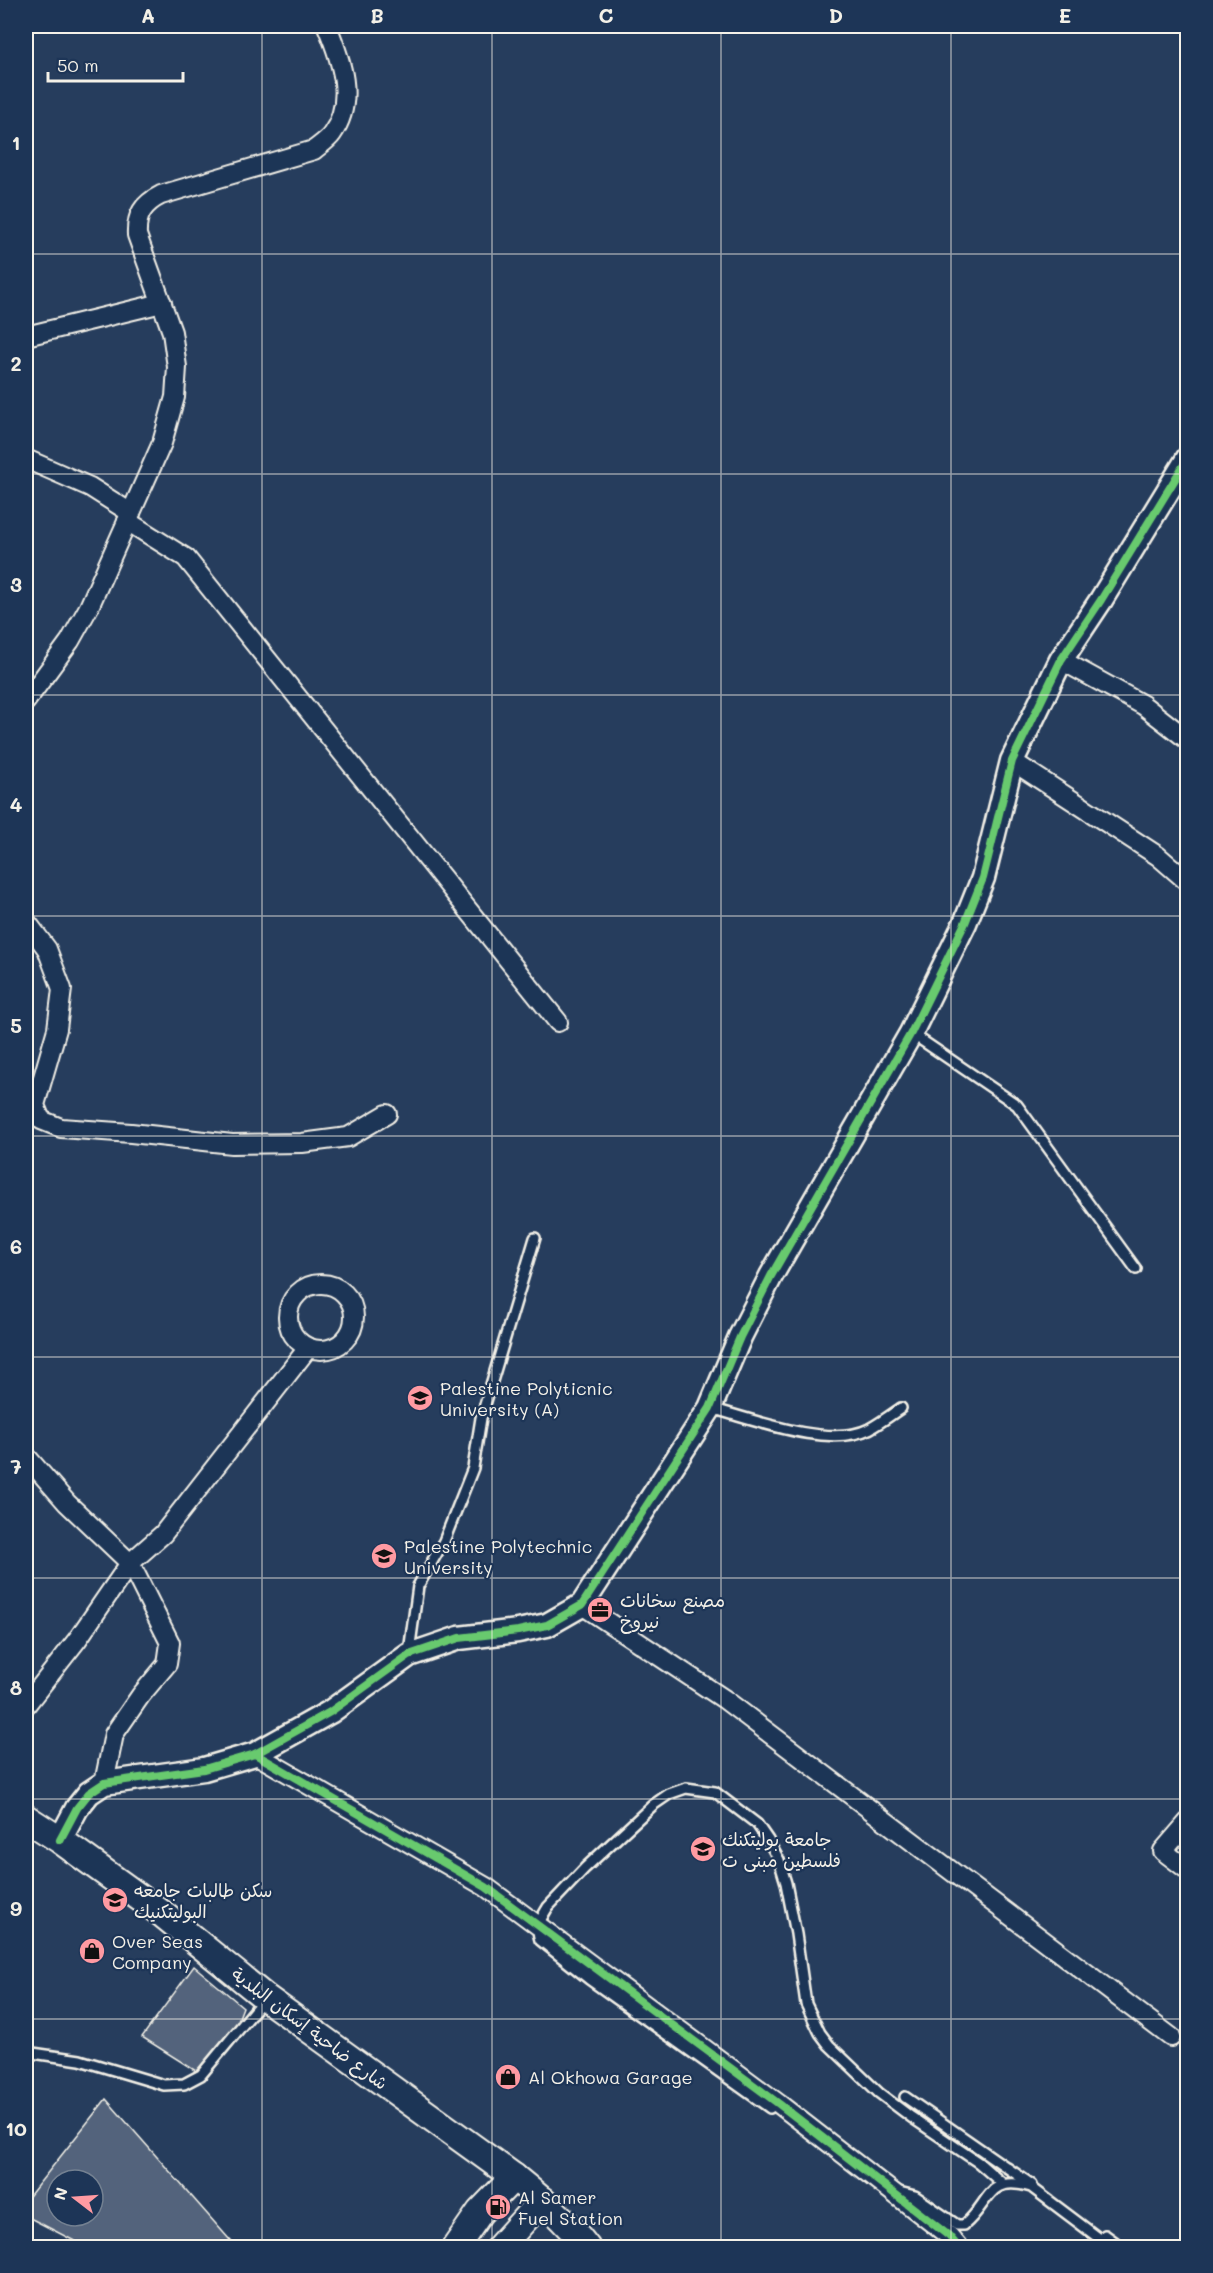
<svg xmlns="http://www.w3.org/2000/svg" width="1213" height="2273" viewBox="0 0 1213 2273" font-family="Mali,'Playpen Sans Arabic',sans-serif">
  <rect width="100%" height="100%" fill="#263d5d"/>
  <filter id="ink" filterUnits="userSpaceOnUse"><feTurbulence type="fractalNoise" baseFrequency=".0167" numOctaves="2"/><feDisplacementMap in="SourceGraphic" scale="12" xChannelSelector="R" yChannelSelector="G"/><feConvolveMatrix kernelMatrix="1 2 1 2 8 2 1 2 1" color-interpolation-filters="sRGB"/></filter>
  <g filter="url(#ink)">
    <g fill="#52647b" stroke="#f4f1e8" stroke-width="1.5" fill-rule="evenodd">
      <path d="M 194,1966 L 243,2007 L 237,2023 L 199,2073 L 142,2037 Z"/>
      <path d="M 106,2099 L 237,2248 L 154,2248 L 148,2242 L 144,2248 L 88,2248 L 26,2216 L 26,2200 ZM 57,2180 L 93,2180 L 93,2216 L 57,2216 Z"/>
    </g>
    <g fill="none" stroke-linecap="round" stroke-linejoin="round">
      <g stroke="#f4f1e8" stroke-width="14">
        <g id="service">
          <path d="M 911,1033 L 1017,1105 L 1136,1269"/>
          <path d="M 710,1408 C 753,1419 828,1449 869,1429 C 880,1423 891,1415 901,1408"/>
          <path d="M 409,1652 L 418,1586 L 444,1541 L 473,1468 L 481,1418 L 535,1238"/>
          <path d="M 26,2052 L 80,2060 L 164,2085 L 184,2084 L 201,2075 L 264,1999"/>
          <path d="M 905,2097 L 1032,2185"/>
          <path d="M 770,2108 L 589,1979 L 540,1940 C 535,1926 541,1919 548,1907 L 585,1868 L 653,1805 L 669,1794 L 686,1788 L 715,1792 L 757,1824 L 768,1840 L 779,1860 L 786,1883 L 796,1934 L 806,2004 L 820,2033 L 829,2045 L 879,2093 L 911,2117 L 979,2163 L 1003,2184"/>
          <path d="M 899,2192 L 915,2196 L 957,2225 L 964,2225 C 991,2203 986,2174 1031,2187 L 1112,2248"/>
          <path d="M 1105,2235 L 1123,2248"/>
        </g>
      </g>
      <g stroke="#f4f1e8" stroke-width="22">
        <g id="minor">
          <path d="M 26,336 L 162,303"/>
          <path d="M 26,459 L 90,487 L 131,513"/>
          <path d="M 127,521 L 186,558 L 558,1022"/>
          <path d="M 1061,660 L 1143,705 L 1188,740"/>
          <path d="M 26,701 L 70,641 L 89,607 L 162,443 L 175,397 L 177,367 L 172,332 L 137,235 C 136,215 143,204 161,195 L 314,150 C 320,145 328,140 332,134 C 356,100 341,60 327,26"/>
          <path d="M 1012,761 L 1158,856 L 1188,882"/>
          <path d="M 26,921 L 47,949 L 62,989 L 57,1029 L 35,1105 L 41,1120 L 61,1128 L 131,1133 L 232,1144 L 302,1143 L 348,1137 L 387,1114"/>
          <circle cx="321" cy="1317" r="33"/>
          <path d="M 26,1456 L 67,1503 L 130,1563 L 170,1643 L 167,1664 L 141,1695 L 114,1734 L 104,1783"/>
          <path d="M 582,1605 L 724,1699 L 1171,2037"/>
          <path d="M 26,1705 L 77,1640 L 130,1563 L 163,1534 L 308,1348"/>
          <path d="M 255,1754 L 486,1887 L 779,2104 L 949,2236 L 959,2248"/>
          <path d="M 1188,1822 L 1163,1851 L 1188,1870"/>
        </g>
      </g>
      <g stroke="#f4f1e8" stroke-width="27">
        <path id="tertiary" d="M 60,1840 L 77,1808 L 89,1793 L 104,1783 L 204,1769 L 255,1754 L 330,1712 L 409,1655 L 459,1638 L 518,1631 L 547,1625 L 582,1605 L 710,1408 L 740,1337 L 771,1276 L 911,1033 L 965,923 L 983,878 L 1012,761 L 1061,660 L 1101,600 L 1188,458"/>
      </g>
      <g stroke="#f4f1e8" stroke-width="30">
        <g id="secondary">
          <path d="M 26,1818 L 60,1840 L 161,1913 L 266,1998 L 514,2177 C 540,2198 566,2220 587,2248"/>
          <path d="M 455,2248 L 480,2212 L 514,2177"/>
          <path d="M 499,2248 L 542,2200"/>
        </g>
      </g>
      <use href="#service" stroke="#1d3557" stroke-width="9"/>
      <use href="#minor" stroke="#1d3557" stroke-width="18"/>
      <use href="#tertiary" stroke="#1d3557" stroke-width="22"/>
      <use href="#secondary" stroke="#1d3557" stroke-width="26"/>
      <g stroke="#1d3557" stroke-width="11">
        <g id="cycleway">
          <path d="M 255,1754 L 486,1887 L 779,2104 L 949,2236 L 959,2248"/>
          <path d="M 60,1840 L 77,1808 L 89,1793 L 104,1783 L 204,1769 L 255,1754 L 330,1712 L 409,1655 L 459,1638 L 518,1631 L 547,1625 L 582,1605 L 710,1408 L 740,1337 L 771,1276 L 911,1033 L 965,923 L 983,878 L 1012,761 L 1061,660 L 1101,600 L 1188,458"/>
        </g>
      </g>
      <use href="#cycleway" stroke="#67ca6e" stroke-width="8"/>
    </g>
  </g>
  <path fill="none" stroke="#f4f1e8" stroke-width="1.5" stroke-opacity="0.55" d="M 262,26 L 262,2248M 492,26 L 492,2248M 721,26 L 721,2248M 951,26 L 951,2248M 26,254 L 1188,254M 26,474 L 1188,474M 26,695 L 1188,695M 26,916 L 1188,916M 26,1136 L 1188,1136M 26,1357 L 1188,1357M 26,1578 L 1188,1578M 26,1799 L 1188,1799M 26,2019 L 1188,2019"/>
  <defs>
    <g id="university-disc" transform="scale(1.35)"><circle r="9.5" fill="#ff9aa2" stroke="#1d3557"/><path d="M0-5L7-2L0 1L-7-2ZM-4 1L0 2.5L4 1V4Q0 6-4 4Z" fill="#111"/></g>
    <g id="office-disc" transform="scale(1.35)"><circle r="9.5" fill="#ff9aa2" stroke="#1d3557"/><path d="M-6-3h4V-5.5h4V-3h4V5H-6ZM-1-4.5V-3h2v-1.5ZM-6 0V1H6V0Z" fill="#111"/></g>
    <g id="school-disc" transform="scale(1.35)"><circle r="9.5" fill="#ff9aa2" stroke="#1d3557"/><path d="M0-5L7-2L0 1L-7-2ZM-4 1L0 2.5L4 1V4Q0 6-4 4Z" fill="#111"/></g>
    <g id="shop-disc" transform="scale(1.35)"><circle r="9.5" fill="#ff9aa2" stroke="#1d3557"/><path d="M-5-2.5h2.3a2.7 3.5 0 0 1 5.4 0H5L5.5 6h-11ZM-1.5-2.5h3a1.5 2.3 0 0 0-3 0Z" fill="#111"/></g>
    <g id="fuel-disc" transform="scale(1.35)"><circle r="9.5" fill="#ff9aa2" stroke="#1d3557"/><path d="M-5.5-6h7V0h2V4h1.3V-2.5L3-4.5l.8-.8L6-3V5H2.5V1h-1V6h-7ZM-4.2-4.7v3.2H.2V-4.7Z" fill="#111"/></g>
  </defs>
  <g fill-rule="evenodd">
    <use href="#university-disc" x="420" y="1398"/>
    <use href="#university-disc" x="384" y="1556"/>
    <use href="#office-disc" x="600" y="1610"/>
    <use href="#university-disc" x="703" y="1849"/>
    <use href="#school-disc" x="115" y="1900"/>
    <use href="#shop-disc" x="92" y="1951"/>
    <use href="#shop-disc" x="508" y="2077"/>
    <use href="#fuel-disc" x="498" y="2207"/>
  </g>
  <g text-anchor="middle" dominant-baseline="central" stroke-width="4.5" stroke-linejoin="round" paint-order="stroke">
    <g font-size="18" fill="#f4f1e8" stroke="#1d3557" text-anchor="start">
      <text x="440" y="1388">Palestine Polyticnic<tspan x="440" dy="21">University (A)</tspan></text>
      <text x="404" y="1546">Palestine Polytechnic<tspan x="404" dy="21">University</tspan></text>
      <text x="620" y="1600">مصنع سخانات<tspan x="620" dy="21">نيروخ</tspan></text>
      <text x="722" y="1839">جامعة بوليتكنك<tspan x="722" dy="21">فلسطين مبنى ت</tspan></text>
      <text x="134" y="1890">سكن طالبات جامعه<tspan x="134" dy="21">البوليتكنيك</tspan></text>
      <text x="112" y="1941">Over Seas<tspan x="112" dy="21">Company</tspan></text>
      <text x="528" y="2077">Al Okhowa Garage</text>
      <text x="518" y="2197">Al Samer<tspan x="518" dy="21">Fuel Station</tspan></text>
    </g>
    <g font-size="18" fill="#f4f1e8" stroke="#1d3557">
      <text transform="translate(310 2028) rotate(37)">شارع ضاحية إسكان البلدية</text>
    </g>
  </g>
  <rect width="1213" height="2273" fill="none" stroke="#1d3557" stroke-width="66"/>
  <g transform="translate(75 2198) rotate(287)"><circle r="28" fill="#1d3557" stroke="#738091" stroke-width="1.5"/>
  <path d="M0-4.5L10 22L0 15L-10 22Z" fill="#ff9aa2"/>
  <text y="-9" font-size="16" font-weight="bold" text-anchor="middle" fill="#f4f1e8">N</text>
  </g>
  <path d="M48 72v9h135v-9" fill="none" stroke="#f4f1e8" stroke-width="3"/>
  <text x="57" y="72" font-size="18" fill="#f4f1e8" stroke="#1d3557" stroke-width="4.5" paint-order="stroke">50 m</text>
  <rect x="33" y="33" width="1147" height="2207" fill="none" stroke="#f4f1e8" stroke-width="2"/>
  <g font-size="20" text-anchor="middle" font-weight="bold" fill="#f4f1e8">
    <text x="148" y="23">A</text>
    <text x="377" y="23">B</text>
    <text x="606" y="23">C</text>
    <text x="836" y="23">D</text>
    <text x="1065" y="23">E</text>
    <text x="16" y="150">1</text>
    <text x="16" y="371">2</text>
    <text x="16" y="592">3</text>
    <text x="16" y="812">4</text>
    <text x="16" y="1033">5</text>
    <text x="16" y="1254">6</text>
    <text x="16" y="1474">7</text>
    <text x="16" y="1695">8</text>
    <text x="16" y="1916">9</text>
    <text x="16" y="2136">10</text>
  </g>
</svg>
